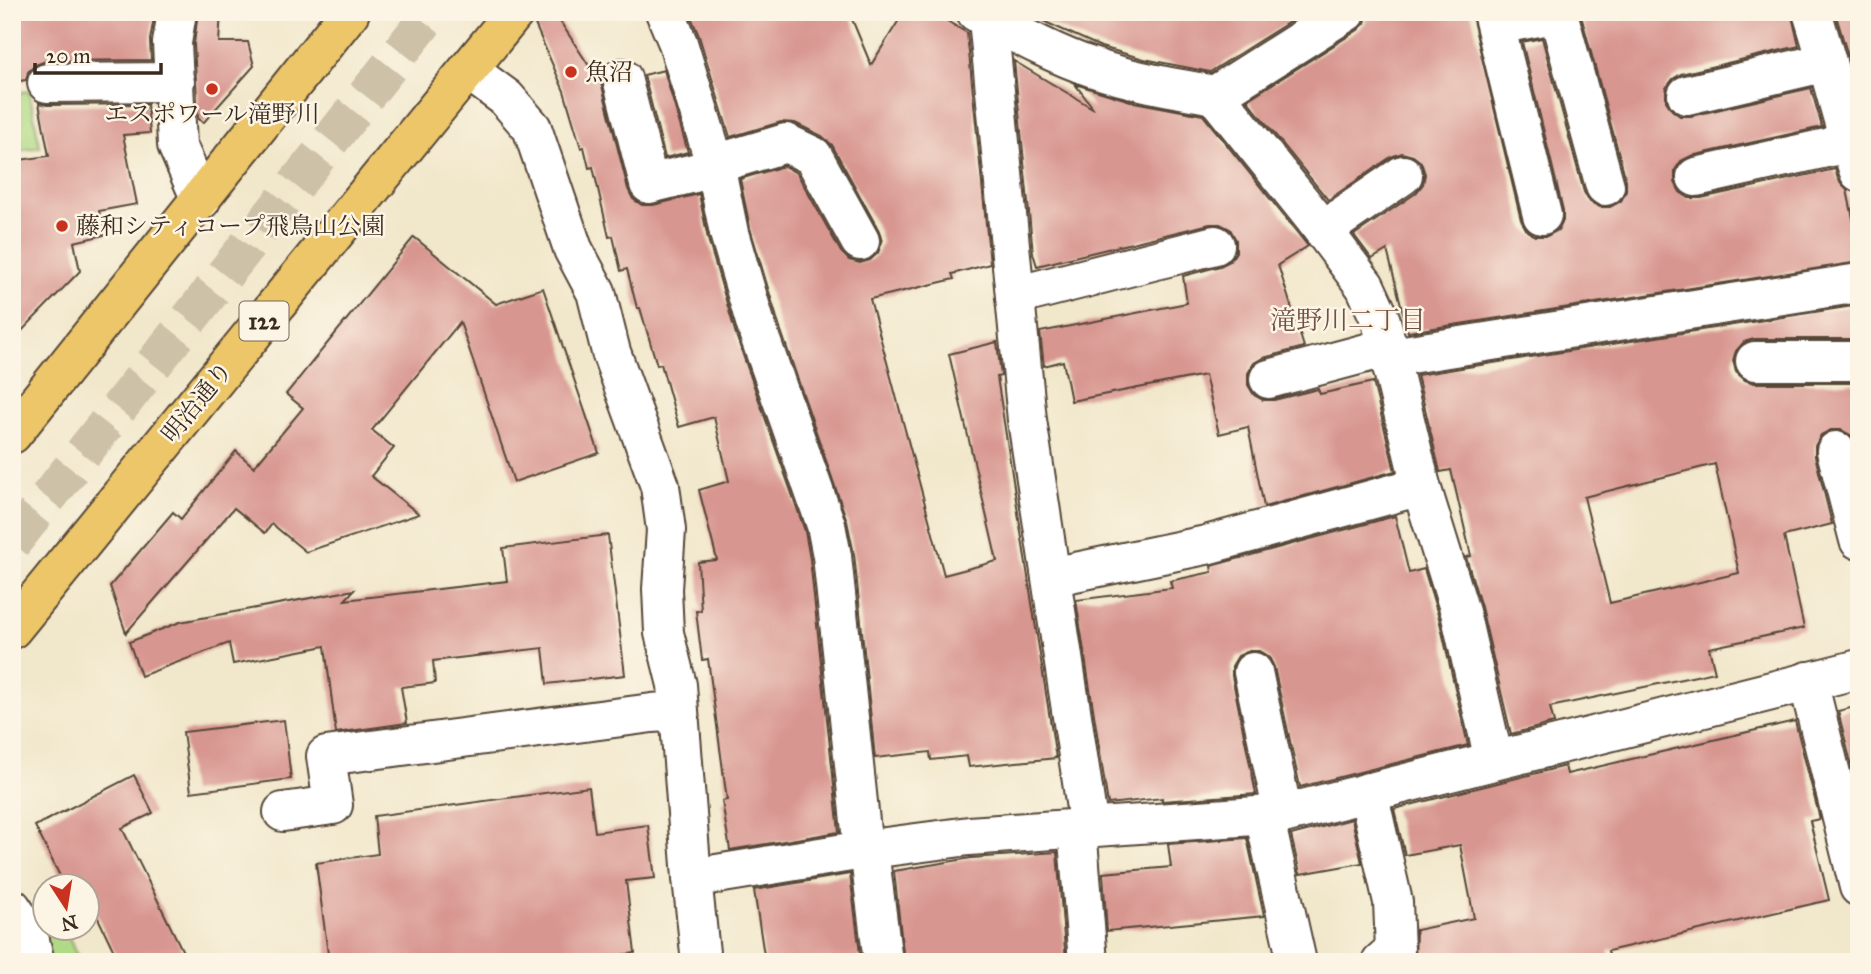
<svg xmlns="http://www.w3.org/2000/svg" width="1871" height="974" viewBox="0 0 1871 974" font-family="'IM FELL Great Primer','Noto Serif JP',serif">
  <rect width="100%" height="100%" fill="#fcf5e5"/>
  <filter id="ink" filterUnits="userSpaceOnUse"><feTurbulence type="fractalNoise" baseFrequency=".0143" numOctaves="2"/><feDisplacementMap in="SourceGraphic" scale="14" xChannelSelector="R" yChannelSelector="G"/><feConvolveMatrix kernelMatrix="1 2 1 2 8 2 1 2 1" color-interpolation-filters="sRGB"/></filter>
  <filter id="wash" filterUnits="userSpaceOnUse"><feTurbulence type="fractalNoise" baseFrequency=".00686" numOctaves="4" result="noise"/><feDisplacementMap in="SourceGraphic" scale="28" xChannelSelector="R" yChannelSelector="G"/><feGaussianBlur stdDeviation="1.57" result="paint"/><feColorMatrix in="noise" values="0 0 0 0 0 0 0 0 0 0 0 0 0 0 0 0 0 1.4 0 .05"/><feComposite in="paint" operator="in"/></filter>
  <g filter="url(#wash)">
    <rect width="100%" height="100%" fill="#f1e7cb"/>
    <g fill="#b0da85" stroke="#768252" stroke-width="2">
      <path d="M 29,91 L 40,147 L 12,152 L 12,94 Z"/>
      <path d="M 45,902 L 46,928 L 65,929 L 80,962 L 50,962 L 32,908 Z"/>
    </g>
    <g id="blocks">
      <g fill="#d89690" fill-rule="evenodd">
        <path d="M 12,12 L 155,12 L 150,40 L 151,60 L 46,61 L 35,65 L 28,72 L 26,80 L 12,82 Z"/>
        <path d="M 198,12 L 221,12 L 219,42 L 248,42 L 254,66 L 203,123 L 198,118 L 194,44 Z"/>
        <path d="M 536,12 L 554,12 L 602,86 L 628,189 L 633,199 L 642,205 L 653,205 L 699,194 L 708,239 L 737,338 L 805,531 L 810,559 L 839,832 L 730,850 L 722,801 L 727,800 L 708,659 L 702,660 L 696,611 L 701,611 L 698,562 L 717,560 L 699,490 L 729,481 L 714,417 L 679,427 L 661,364 L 657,365 L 640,308 L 637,308 L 627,269 L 621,271 L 613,236 L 609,237 L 593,167 L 589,168 L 584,147 L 581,148 L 564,91 L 534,22 Z"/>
        <path d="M 689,12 L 849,12 L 871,65 L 904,12 L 932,12 L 967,33 L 990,264 L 952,274 L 954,279 L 870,299 L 944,575 L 997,561 L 949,354 L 997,342 L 1001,376 L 997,377 L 1056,758 L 969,767 L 967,756 L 931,760 L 930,752 L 875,758 L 854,554 L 847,521 L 779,325 L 750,228 L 740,179 L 784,166 L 797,173 L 841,252 L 849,260 L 860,263 L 870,260 L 878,253 L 882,242 L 879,231 L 832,145 L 822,136 L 795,123 L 781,122 L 730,137 L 699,36 Z"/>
        <path d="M 1023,12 L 1305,12 L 1210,72 L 1144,59 L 1101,47 Z"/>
        <path d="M 1368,12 L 1471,12 L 1521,220 L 1527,231 L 1535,236 L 1547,236 L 1558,230 L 1563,220 L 1563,210 L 1522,42 L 1542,38 L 1584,192 L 1590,202 L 1600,207 L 1610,207 L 1621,201 L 1626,191 L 1626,180 L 1580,12 L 1791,12 L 1799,46 L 1681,74 L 1673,79 L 1666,88 L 1666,101 L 1672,110 L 1680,116 L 1691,116 L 1811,88 L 1822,127 L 1691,156 L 1681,161 L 1675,170 L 1675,182 L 1680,192 L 1689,198 L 1701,198 L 1835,169 L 1838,179 L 1847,190 L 1854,223 L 1859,222 L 1859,262 L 1408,332 L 1387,250 L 1372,259 L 1354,235 L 1416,193 L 1423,184 L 1425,174 L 1421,162 L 1413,156 L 1402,153 L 1391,157 L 1328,200 L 1247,100 L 1358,30 L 1365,23 Z"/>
        <path d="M 1835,12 L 1859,12 L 1859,95 L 1848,56 Z"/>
        <path d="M 1014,61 L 1094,109 L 1075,84 L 1134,102 L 1203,115 L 1308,246 L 1278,265 L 1304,347 L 1263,358 L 1254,363 L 1248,373 L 1248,385 L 1254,395 L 1263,400 L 1274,400 L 1318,389 L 1320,394 L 1373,382 L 1395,471 L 1264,507 L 1248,427 L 1219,434 L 1205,375 L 1071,401 L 1063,361 L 1044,366 L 1040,332 L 1187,303 L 1183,276 L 1220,266 L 1230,261 L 1236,252 L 1236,240 L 1230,229 L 1220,224 L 1210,224 L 1037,266 L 1033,253 Z"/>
        <path d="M 664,70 L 688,152 L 665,158 L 644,75 Z"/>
        <path d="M 39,103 L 47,105 L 147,104 L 150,133 L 123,135 L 137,204 L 99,211 L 104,235 L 74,242 L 80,271 L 12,341 L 12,161 L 49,156 Z"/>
        <path d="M 414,237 L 496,304 L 543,288 L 599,453 L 514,482 L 460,322 L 372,430 L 394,448 L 371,476 L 419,514 L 306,552 L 272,524 L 265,533 L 234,508 L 126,633 L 110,586 L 173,512 L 181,519 L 236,451 L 254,467 L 303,408 L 286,394 Z"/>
        <path d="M 1859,305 L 1859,339 L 1754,339 L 1744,342 L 1736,351 L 1733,360 L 1736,372 L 1745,380 L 1754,383 L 1859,383 L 1859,452 L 1852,436 L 1841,430 L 1831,430 L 1821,435 L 1815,446 L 1815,456 L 1832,524 L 1784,536 L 1804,628 L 1709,648 L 1715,672 L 1550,707 L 1554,723 L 1511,734 L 1481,607 L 1466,557 L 1471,556 L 1451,470 L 1440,472 L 1417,375 ZM 1715,464 L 1739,573 L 1610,603 L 1584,497 Z"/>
        <path d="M 1395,516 L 1409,573 L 1424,569 L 1439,618 L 1468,745 L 1300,787 L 1274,667 L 1269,657 L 1259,651 L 1249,651 L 1238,656 L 1232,666 L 1232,676 L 1256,794 L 1162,801 L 1162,798 L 1108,804 L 1076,600 L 1172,588 L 1170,581 L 1212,572 L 1211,566 Z"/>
        <path d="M 608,535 L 625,675 L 547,684 L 543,648 L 433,661 L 435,683 L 401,687 L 407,723 L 336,733 L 325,646 L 233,664 L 229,643 L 141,676 L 129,642 L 180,622 L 354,590 L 345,600 L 507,581 L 503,548 Z"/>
        <path d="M 1859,706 L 1859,795 L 1838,711 Z"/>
        <path d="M 284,720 L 291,779 L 191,792 L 183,732 Z"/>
        <path d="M 1795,721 L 1820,819 L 1810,821 L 1829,900 L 1608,951 L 1611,962 L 1415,962 L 1416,930 L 1474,918 L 1460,845 L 1405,855 L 1394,809 L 1565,766 L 1567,774 Z"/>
        <path d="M 134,775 L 153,813 L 122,828 L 188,962 L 119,962 L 88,897 L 88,886 L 65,886 L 35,826 Z"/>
        <path d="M 589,787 L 595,832 L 648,825 L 655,878 L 626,881 L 635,953 L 569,962 L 329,962 L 316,863 L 378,854 L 374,816 Z"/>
        <path d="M 1352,819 L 1362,863 L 1300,874 L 1291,835 Z"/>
        <path d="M 1247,838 L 1264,916 L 1107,931 L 1103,873 L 1171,867 L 1168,844 Z"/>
        <path d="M 1057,852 L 1066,962 L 904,962 L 894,871 L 971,858 Z"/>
        <path d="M 850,874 L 861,962 L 765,962 L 754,890 Z"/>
      </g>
    </g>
  </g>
  <g filter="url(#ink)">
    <use href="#blocks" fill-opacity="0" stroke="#564638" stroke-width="2"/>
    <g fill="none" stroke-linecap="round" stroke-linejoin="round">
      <path stroke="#cdc1a8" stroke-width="38" stroke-dasharray="38 19" stroke-linecap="butt" d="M 12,543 L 432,12"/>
      <g stroke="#564638" stroke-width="42">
        <g id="minor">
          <path d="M 177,12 L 172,43 L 177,145 L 201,200"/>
          <path d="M 665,12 L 678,43 L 715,164 L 729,233 L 758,332 L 826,525 L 832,556 L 863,850"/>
          <path d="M 976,12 C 1015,33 1052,54 1094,68 C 1133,81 1175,88 1215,95 L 1313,217 L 1365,286 L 1381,321 L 1421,486 L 1460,612 L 1494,760"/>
          <path d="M 1492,12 L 1542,215"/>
          <path d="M 1812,12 C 1829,65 1841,119 1859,172"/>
          <path d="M 988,19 L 1027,420 L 1089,828"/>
          <path d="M 1497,25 L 1558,13 L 1605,186"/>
          <path d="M 468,70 L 506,98 L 532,128 L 573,249 L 596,292 L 611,352 L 660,486 L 666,530 L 662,589 L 664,633 L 677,685 L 692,878 L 701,962"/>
          <path d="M 622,78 L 649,184 L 715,168"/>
          <path d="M 47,83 L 175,82"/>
          <path d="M 1215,95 L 1346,12"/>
          <path d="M 1687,95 L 1827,62"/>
          <path d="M 715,164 L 786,143 L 813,156 L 860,241"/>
          <path d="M 1696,177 L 1849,143"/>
          <path d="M 1323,230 L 1403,175"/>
          <path d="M 1015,296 L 1215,245"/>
          <path d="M 1391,357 L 1859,283"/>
          <path d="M 1755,361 L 1859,361"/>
          <path d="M 1269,379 L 1389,347"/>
          <path d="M 1836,451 L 1859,540"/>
          <path d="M 1051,577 L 1206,545 L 1421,486"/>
          <path d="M 1253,672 L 1283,814"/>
          <path d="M 1808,681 L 1859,887"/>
          <path d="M 1368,792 L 1393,902 L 1395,950 L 1381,962"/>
          <path d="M 283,812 L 333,805 L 326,756 L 652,713 L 678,711"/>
          <path d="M 1264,815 L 1297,962"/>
          <path d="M 1077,828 L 1088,962"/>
          <path d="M 869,850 L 883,962"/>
          <path d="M 692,878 L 863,850 L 969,836 L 1283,814 L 1859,669"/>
          <path d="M 12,908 L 28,932 L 35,962"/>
        </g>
      </g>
      <g stroke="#564638" stroke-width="42">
        <g id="highway">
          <path d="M 12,434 L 350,12"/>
          <path d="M 12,629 L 515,12"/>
        </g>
      </g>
      <use href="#minor" stroke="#fff" stroke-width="38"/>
      <use href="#highway" stroke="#ecc669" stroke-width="38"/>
    </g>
  </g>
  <g fill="#c8321e" stroke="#fcf5e5" stroke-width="2.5">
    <circle cx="571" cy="72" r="7"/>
    <circle cx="212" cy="89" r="7"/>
    <circle cx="62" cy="226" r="7"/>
  </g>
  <g text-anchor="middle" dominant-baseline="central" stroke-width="5" stroke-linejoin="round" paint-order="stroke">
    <rect fill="#fcf5e5" stroke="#75675a" stroke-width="2" x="239.5" y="301.5" width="49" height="39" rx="5"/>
    <g font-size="23" font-weight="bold" fill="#3b2a1e">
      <text x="264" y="321">122</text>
    </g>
    <g font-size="24" fill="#3b2a1e" stroke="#fcf5e5" text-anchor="start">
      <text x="585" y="72">魚沼</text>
      <text x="212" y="114" text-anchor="middle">エスポワール滝野川</text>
      <text x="76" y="226">藤和シティコープ飛鳥山公園</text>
    </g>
    <g font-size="24" fill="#3b2a1e" stroke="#fcf5e5">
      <text transform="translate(197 402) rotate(-51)">明治通り</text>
    </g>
    <g font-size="26" fill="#725046" stroke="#fcf5e5">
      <text x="1348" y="320">滝野川二丁目</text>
    </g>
  </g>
  <rect width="1871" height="974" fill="none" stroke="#fcf5e5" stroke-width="42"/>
  <g transform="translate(66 907) rotate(168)"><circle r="33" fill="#fcf5e5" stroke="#afa495" stroke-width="2"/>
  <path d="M0-5L12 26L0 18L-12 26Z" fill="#c8321e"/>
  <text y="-10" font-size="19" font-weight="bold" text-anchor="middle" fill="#3b2a1e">N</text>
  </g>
  <path d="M35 63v10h126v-10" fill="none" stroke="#3b2a1e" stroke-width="3.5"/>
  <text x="46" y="63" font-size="21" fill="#3b2a1e" stroke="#fcf5e5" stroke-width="5" paint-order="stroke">20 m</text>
</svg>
